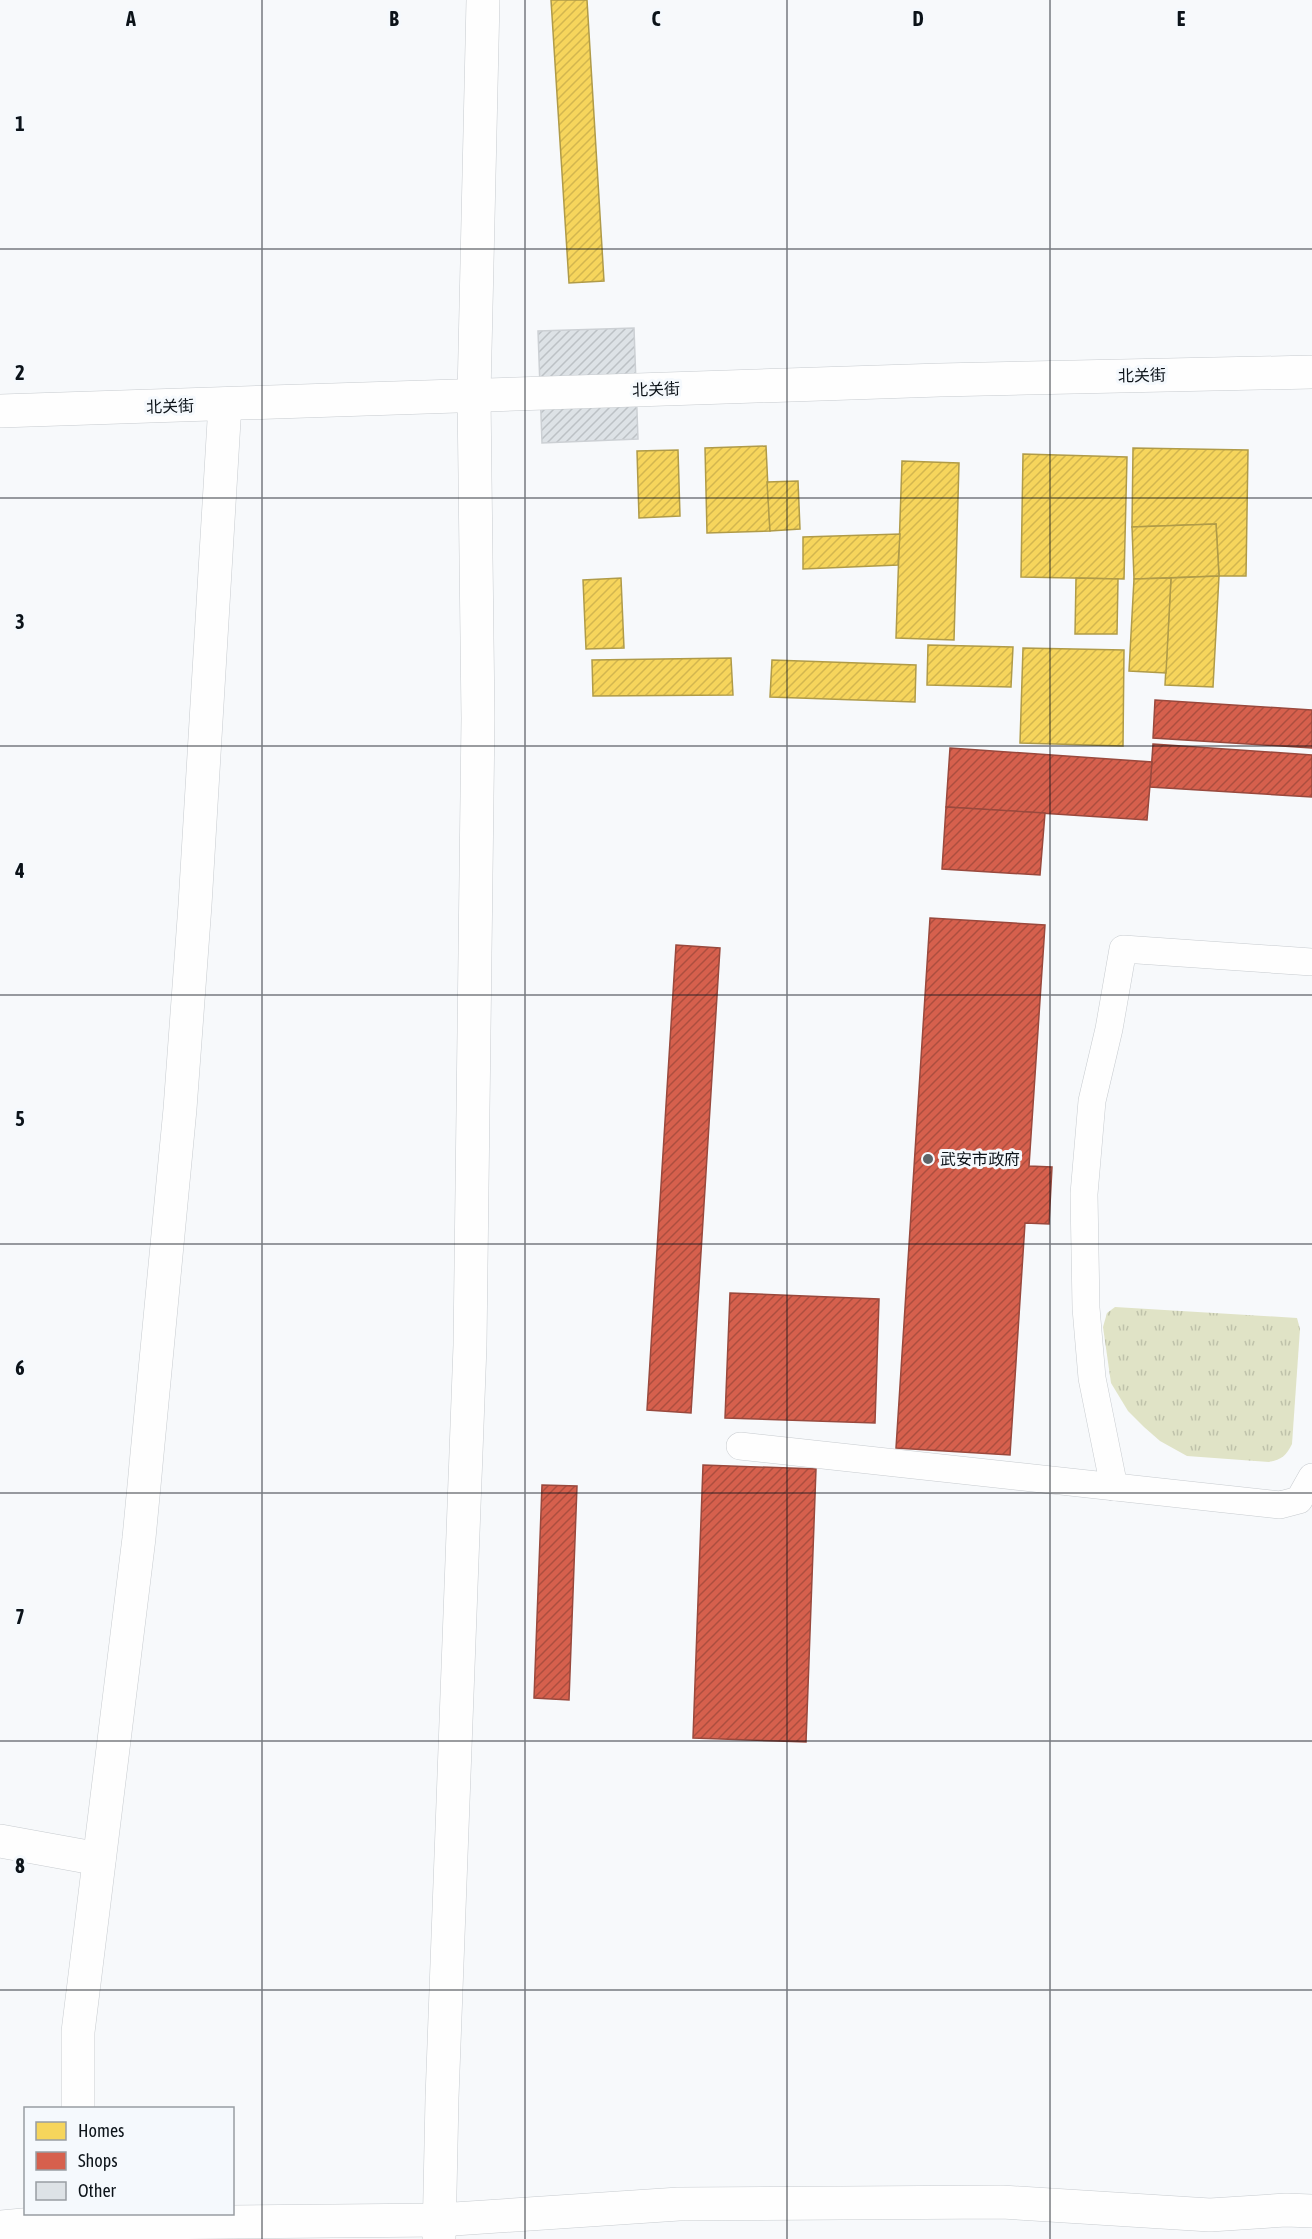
<svg xmlns="http://www.w3.org/2000/svg" width="1312" height="2239" viewBox="0 0 1312 2239" font-family="'Asap Condensed','Noto Sans SC',sans-serif">
  <defs>
    <pattern id="grass-tufts" width="24" height="20" patternUnits="userSpaceOnUse" patternTransform="scale(1.5)"><rect width="24" height="20" fill="#e0e3c6"/><path d="M3 7l-1-3M5 7V3M7 7l1-3M15 17l-1-3M17 17v-4M19 17l1-3" fill="none" stroke="#bfc2aa"/></pattern>
    <pattern id="homes-hatch" width="6" height="6" patternUnits="userSpaceOnUse" patternTransform="scale(1.5)"><rect width="6" height="6" fill="#f6d55c"/><path d="M-1 1l2-2M0 6l6-6M5 7l2-2" fill="none" stroke="#d2b64f"/></pattern>
    <pattern id="shops-hatch" width="6" height="6" patternUnits="userSpaceOnUse" patternTransform="scale(1.5)"><rect width="6" height="6" fill="#d6604d"/><path d="M-1 1l2-2M0 6l6-6M5 7l2-2" fill="none" stroke="#ac4e3f"/></pattern>
    <pattern id="building-hatch" width="6" height="6" patternUnits="userSpaceOnUse" patternTransform="scale(1.5)"><rect width="6" height="6" fill="#dde2e6"/><path d="M-1 1l2-2M0 6l6-6M5 7l2-2" fill="none" stroke="#bcc1c5"/></pattern>
  </defs>
  <rect width="100%" height="100%" fill="#f7f9fb"/>
  <path fill="url(#grass-tufts)" d="M 1115,1307 L 1297,1318 L 1300,1329 L 1292,1444 C 1286,1456 1282,1459 1269,1462 L 1187,1456 L 1160,1441 L 1144,1427 L 1128,1411 L 1111,1383 L 1103,1327 L 1107,1313 Z"/>
  <g fill="url(#homes-hatch)" stroke="#b09b48" stroke-width="1.5">
    <path d="M 551,0 L 587,0 L 604,281 L 569,283 Z"/>
    <path d="M 766,446 L 770,531 L 707,533 L 705,448 Z"/>
    <path d="M 1133,448 L 1248,450 L 1246,576 L 1219,576 L 1216,524 L 1132,527 Z"/>
    <path d="M 678,450 L 680,516 L 639,518 L 637,451 Z"/>
    <path d="M 1023,454 L 1127,457 L 1124,579 L 1021,577 Z"/>
    <path d="M 902,461 L 959,463 L 954,640 L 896,638 Z"/>
    <path d="M 798,481 L 800,529 L 770,531 L 767,482 Z"/>
    <path d="M 1216,524 L 1219,576 L 1134,579 L 1132,527 Z"/>
    <path d="M 900,534 L 898,565 L 803,569 L 803,537 Z"/>
    <path d="M 1219,576 L 1213,687 L 1165,685 L 1171,578 Z"/>
    <path d="M 621,578 L 624,648 L 586,649 L 583,580 Z"/>
    <path d="M 1076,578 L 1118,579 L 1117,634 L 1075,634 Z"/>
    <path d="M 1171,578 L 1166,673 L 1129,671 L 1134,579 Z"/>
    <path d="M 928,645 L 1013,647 L 1011,687 L 927,685 Z"/>
    <path d="M 1023,648 L 1124,650 L 1123,746 L 1020,743 Z"/>
    <path d="M 731,658 L 733,695 L 593,696 L 592,660 Z"/>
    <path d="M 772,660 L 916,665 L 915,702 L 770,697 Z"/>
  </g>
  <g fill="url(#shops-hatch)" stroke="#99493d" stroke-width="1.5">
    <path d="M 1155,700 L 1312,710 L 1312,748 L 1153,738 Z"/>
    <path d="M 1153,744 L 1312,755 L 1312,797 L 1150,787 Z"/>
    <path d="M 950,748 L 1152,762 L 1147,820 L 946,807 Z"/>
    <path d="M 946,807 L 1045,813 L 1040,875 L 942,869 Z"/>
    <path d="M 930,918 L 1045,925 L 1029,1166 L 1052,1167 L 1049,1224 L 1025,1223 L 1010,1455 L 896,1448 Z"/>
    <path d="M 676,945 L 720,948 L 691,1413 L 647,1410 Z"/>
    <path d="M 730,1293 L 879,1299 L 875,1423 L 725,1418 Z"/>
    <path d="M 703,1465 L 816,1469 L 806,1742 L 693,1738 Z"/>
    <path d="M 542,1485 L 577,1486 L 569,1700 L 534,1698 Z"/>
  </g>
  <path fill="url(#building-hatch)" stroke="#ccd0d4" stroke-width="1.5" d="M 634,328 L 638,439 L 542,443 L 538,331 Z"/>
  <g fill="none" stroke-linecap="round" stroke-linejoin="round">
    <g stroke="#c7cbcf" stroke-width="28">
      <g id="lane">
        <path d="M 740,1446 L 1280,1505 L 1299,1500 L 1312,1477"/>
        <path d="M 1114,1487 L 1092,1378 L 1086,1308 L 1084,1194 L 1092,1101 L 1109,1029 L 1123,949 L 1312,962"/>
      </g>
    </g>
    <g stroke="#c7cbcf" stroke-width="34">
      <g id="street">
        <path d="M 0,1841 L 99,1859"/>
        <path d="M 78,2108 L 78,2032 L 139,1538 L 180,1109 L 195,905 L 225,404"/>
        <path d="M 0,2227 L 34,2224 L 439,2220 L 679,2204 L 1002,2202 L 1210,2215 L 1286,2210 L 1312,2211"/>
        <path d="M 439,2239 L 442,2098 L 470,1345 L 478,718 L 474,395 L 483,0"/>
      </g>
    </g>
    <g stroke="#c7cbcf" stroke-width="34">
      <path id="secondary" d="M 0,411 L 940,380 L 1312,372"/>
    </g>
    <use href="#lane" stroke="#fefefe" stroke-width="27"/>
    <use href="#street" stroke="#fefefe" stroke-width="33"/>
    <use href="#secondary" stroke="#fefefe" stroke-width="33"/>
  </g>
  <path fill="none" stroke="#0c1319" stroke-width="1.5" stroke-opacity="0.55" d="M 262,0 L 262,2239M 525,0 L 525,2239M 787,0 L 787,2239M 1050,0 L 1050,2239M 0,249 L 1312,249M 0,498 L 1312,498M 0,746 L 1312,746M 0,995 L 1312,995M 0,1244 L 1312,1244M 0,1493 L 1312,1493M 0,1741 L 1312,1741M 0,1990 L 1312,1990"/>
  <circle fill="#5e6468" stroke="#f5f9fd" stroke-width="2" cx="928" cy="1159" r="6"/>
  <g text-anchor="middle" dominant-baseline="central" stroke-width="6" stroke-linejoin="round" paint-order="stroke">
    <g font-size="16" fill="#0c1319" stroke="#f5f9fd">
      <text transform="translate(1142 375) rotate(-1)">北关街</text>
      <text transform="translate(656 389) rotate(-2)">北关街</text>
      <text transform="translate(170 406) rotate(-2)">北关街</text>
    </g>
    <g font-size="16" fill="#0c1319" stroke="#f5f9fd" text-anchor="start">
      <text x="940" y="1159">武安市政府</text>
    </g>
  </g>
  <g font-size="20" text-anchor="middle" font-weight="bold" fill="#0c1319" stroke="#f5f9fd" stroke-width="6" stroke-linejoin="round" paint-order="stroke">
    <text x="131" y="26">A</text>
    <text x="394" y="26">B</text>
    <text x="656" y="26">C</text>
    <text x="918" y="26">D</text>
    <text x="1181" y="26">E</text>
    <text x="20" y="131">1</text>
    <text x="20" y="380">2</text>
    <text x="20" y="629">3</text>
    <text x="20" y="878">4</text>
    <text x="20" y="1126">5</text>
    <text x="20" y="1375">6</text>
    <text x="20" y="1624">7</text>
    <text x="20" y="1873">8</text>
  </g>
  <rect x="24" y="2107" width="210" height="108" fill="#f5f9fd" stroke="#989da2" stroke-width="1.5"/>
  <rect x="36" y="2122" width="30" height="18" fill="#f6d55c" stroke="#989da2" stroke-width="1.5"/>
  <text x="78" y="2137" font-size="18" fill="#0c1319">Homes</text>
  <rect x="36" y="2152" width="30" height="18" fill="#d6604d" stroke="#989da2" stroke-width="1.5"/>
  <text x="78" y="2167" font-size="18" fill="#0c1319">Shops</text>
  <rect x="36" y="2182" width="30" height="18" fill="#dde2e6" stroke="#989da2" stroke-width="1.5"/>
  <text x="78" y="2197" font-size="18" fill="#0c1319">Other</text>
</svg>
